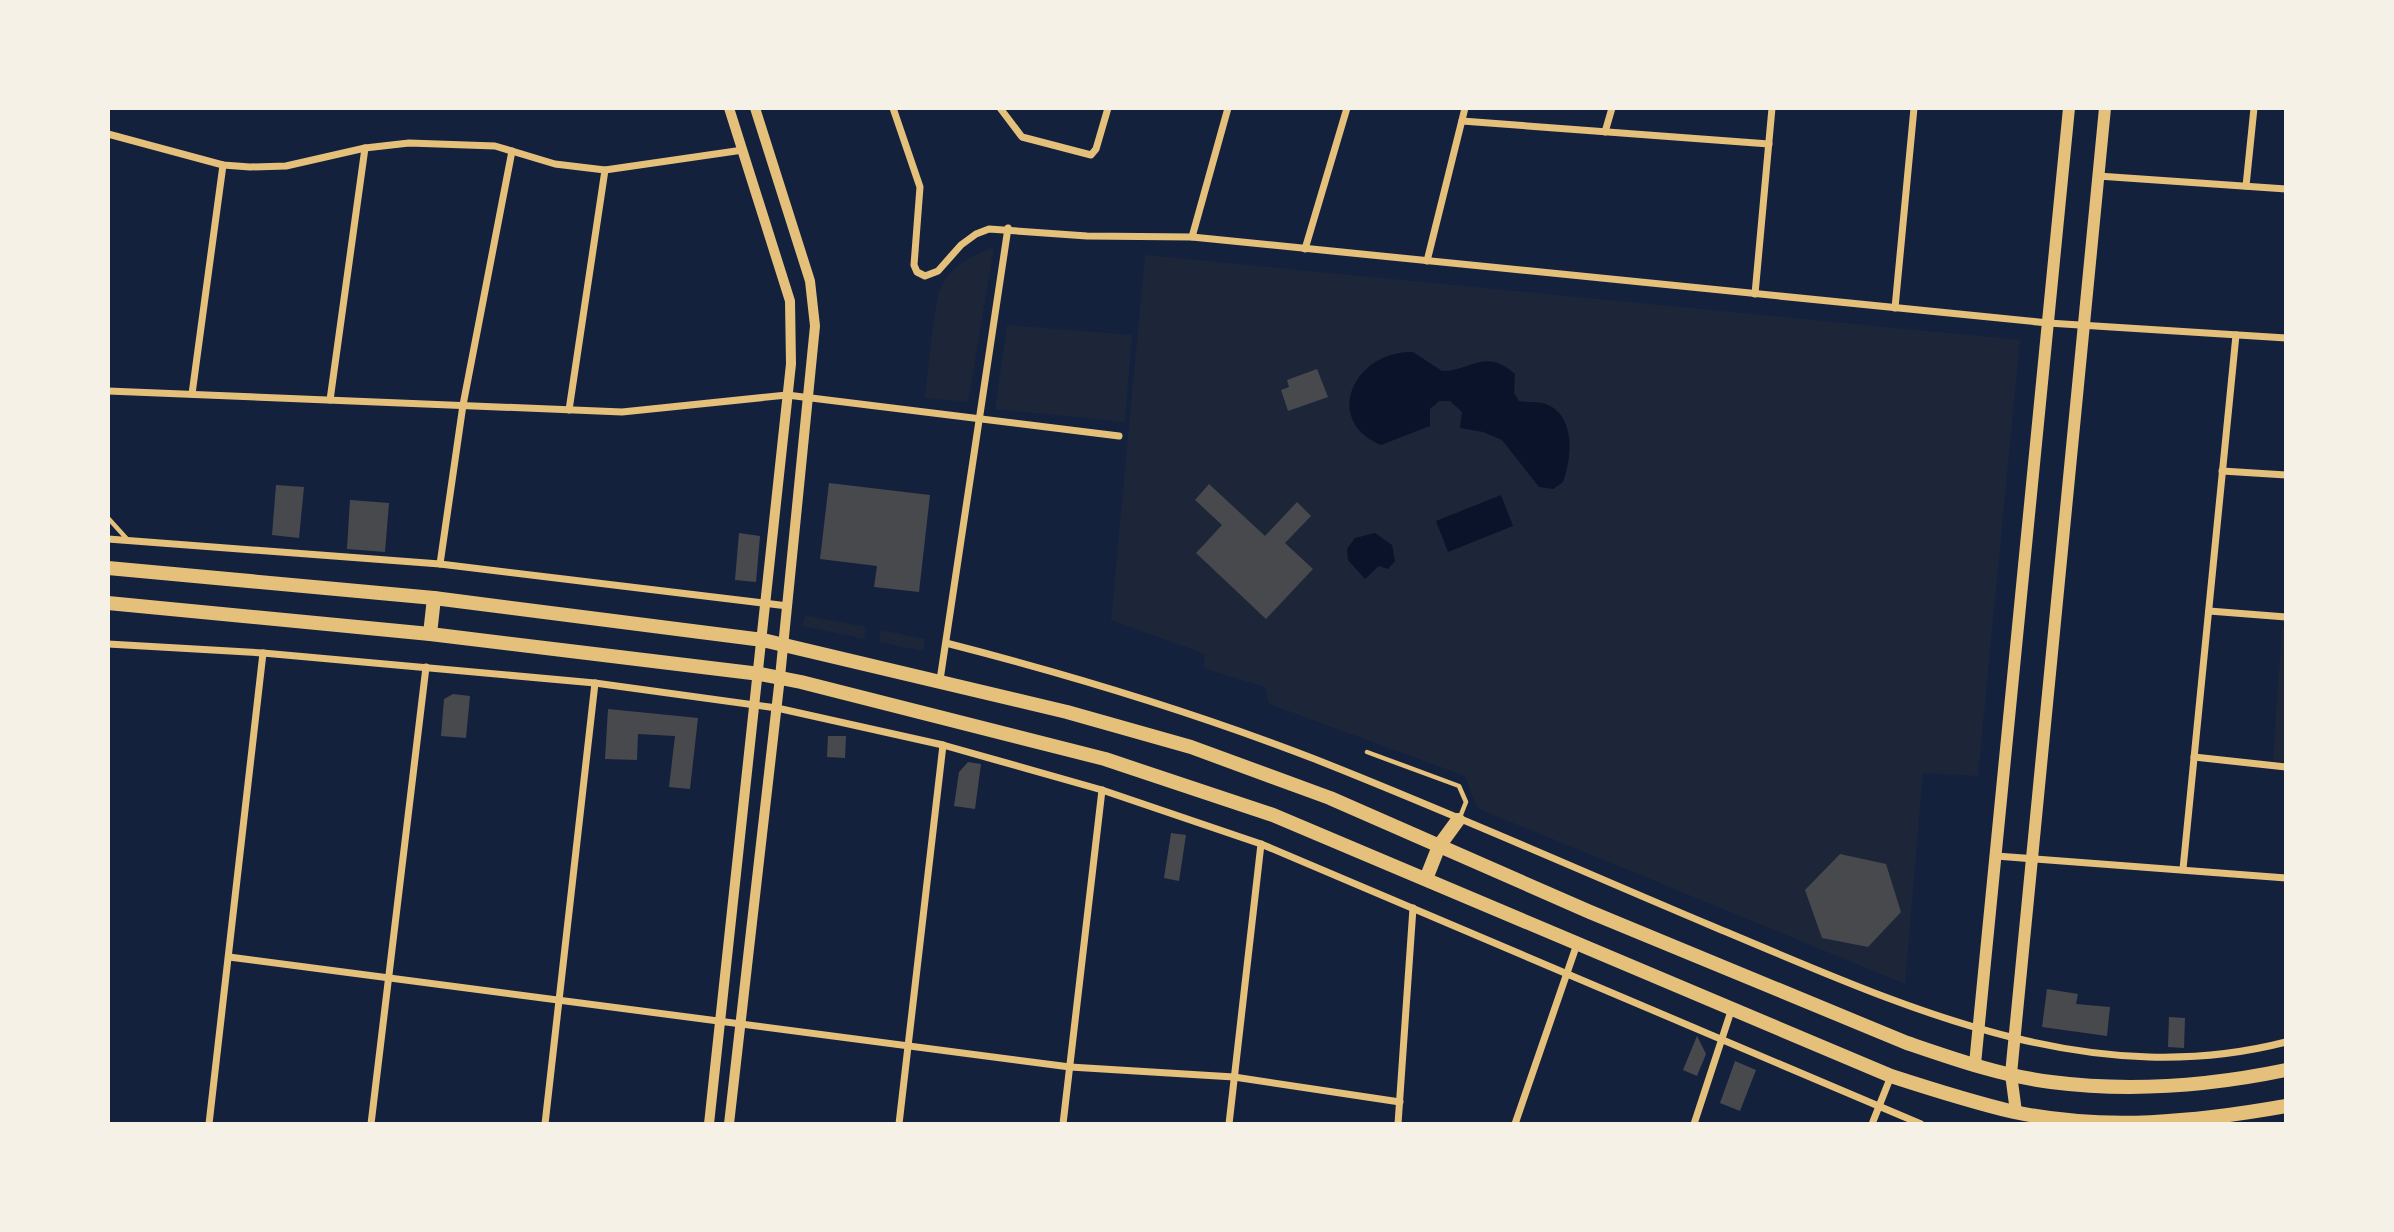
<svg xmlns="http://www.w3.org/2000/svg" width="2394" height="1232" viewBox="0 0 2394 1232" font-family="Mulish,sans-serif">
  <rect width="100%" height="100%" fill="#14213d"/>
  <g fill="#1d2539">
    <path d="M 994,247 L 968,402 L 925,398 C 928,377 934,298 942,285 C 954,264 973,255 994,247 Z"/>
    <path d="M 1145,255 L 2020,340 L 1978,776 L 1923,773 L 1905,984 L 1477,808 L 1465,776 L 1269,704 L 1265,687 L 1203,668 L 1205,654 L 1111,620 Z"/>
    <path d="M 1007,325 L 1132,335 L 1125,422 L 995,409 Z"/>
    <path d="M 805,615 L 866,627 L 864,639 L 802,626 Z"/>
    <path d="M 2282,628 L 2286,629 L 2285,763 L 2273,761 Z"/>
    <path d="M 881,630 L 925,639 L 923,651 L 879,642 Z"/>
  </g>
  <g fill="#0b132b">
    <path d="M 1413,352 L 1442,371 C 1471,371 1485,347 1515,374 L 1514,393 L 1519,401 C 1528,403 1537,401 1546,404 C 1576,416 1572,457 1563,482 L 1553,489 L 1539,487 L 1502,440 L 1483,432 L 1460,428 L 1462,412 L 1450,401 L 1439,401 L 1430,409 L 1430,426 L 1381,445 C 1321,420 1355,350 1413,352 Z"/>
    <path d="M 1501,495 L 1513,526 L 1448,552 L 1436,521 Z"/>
    <path d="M 1375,533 L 1392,545 L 1395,561 L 1388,569 L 1379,566 L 1365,579 L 1348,560 L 1347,549 L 1355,538 Z"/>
  </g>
  <g fill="#48494c">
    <path d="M 1317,369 L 1328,397 L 1288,411 L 1281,390 L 1289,387 L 1287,380 Z"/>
    <path d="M 829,483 L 930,495 L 919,592 L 874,587 L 877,566 L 820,559 Z"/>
    <path d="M 1209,484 L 1265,536 L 1297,502 L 1311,516 L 1285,543 L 1313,569 L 1266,619 L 1196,553 L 1222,525 L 1195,500 Z"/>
    <path d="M 276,485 L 304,487 L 299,538 L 272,535 Z"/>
    <path d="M 350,500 L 389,503 L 385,552 L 347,549 Z"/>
    <path d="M 739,533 L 760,536 L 756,582 L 735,580 Z"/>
    <path d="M 453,694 L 470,696 L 466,738 L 441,736 L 444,699 Z"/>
    <path d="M 608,709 L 698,718 L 690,789 L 669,787 L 675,736 L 638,734 L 637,760 L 605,759 Z"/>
    <path d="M 828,736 L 846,736 L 845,758 L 827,757 Z"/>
    <path d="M 968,762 L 981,764 L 975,809 L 954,806 L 959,772 Z"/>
    <path d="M 1171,833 L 1186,835 L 1179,881 L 1164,878 Z"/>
    <path d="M 1840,854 L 1886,864 L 1901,912 L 1868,947 L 1822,938 L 1805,890 Z"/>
    <path d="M 2047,989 L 2078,994 L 2076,1004 L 2110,1007 L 2107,1036 L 2042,1027 Z"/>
    <path d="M 2169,1017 L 2185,1018 L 2184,1048 L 2168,1047 Z"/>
    <path d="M 1697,1036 L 1706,1054 L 1697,1076 L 1683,1070 Z"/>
    <path d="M 1735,1061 L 1756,1070 L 1740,1111 L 1720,1103 Z"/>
  </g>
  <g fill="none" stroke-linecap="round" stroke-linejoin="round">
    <g stroke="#e5c07b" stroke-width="4.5">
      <path d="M 108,518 L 127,539"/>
      <path d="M 1367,752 L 1459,786 L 1466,802 L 1460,817"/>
    </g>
    <g stroke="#e5c07b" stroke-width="7">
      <path d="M 893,108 L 920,187 L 914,265 L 917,272 L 925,276 L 938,271 L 961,245 L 976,234 L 989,229 L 1087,236 L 1192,237 L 2048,323 L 2286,338"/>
      <path d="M 1000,108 L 1022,137 L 1091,155 L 1096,149 L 1108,108"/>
      <path d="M 1462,121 L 1769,144"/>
      <path d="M 1605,132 L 1612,108"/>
      <path d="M 108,134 L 223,165 L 250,167 L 286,166 L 365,148 L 409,143 L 495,146 L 555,164 L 605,170 L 743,150"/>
      <path d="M 2098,176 L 2286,189"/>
      <path d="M 2246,186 L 2254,108"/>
      <path d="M 1192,237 L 1228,108"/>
      <path d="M 1305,249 L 1347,108"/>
      <path d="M 1427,261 L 1465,108"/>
      <path d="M 1755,294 L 1772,108"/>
      <path d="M 1895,308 L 1914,108"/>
      <path d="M 108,391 L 622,412 L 787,395 L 1119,436"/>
      <path d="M 192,394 L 223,165"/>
      <path d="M 330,400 L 365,148"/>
      <path d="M 569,410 L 605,170"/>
      <path d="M 2222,471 L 2286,475"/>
      <path d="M 108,539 L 440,564 L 788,606"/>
      <path d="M 440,564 L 463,405 L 512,151"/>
      <path d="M 2209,611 L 2286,617"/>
      <path d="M 946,643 C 1071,675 1193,712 1312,758 C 1447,811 1579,870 1712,926 C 1895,1002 2083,1094 2286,1042"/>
      <path d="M 108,644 L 263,653 L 595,683 L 777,708 L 943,745 L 1102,790 L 1261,844 L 1921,1124"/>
      <path d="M 940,680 L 1008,228"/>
      <path d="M 2194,757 L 2286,767"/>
      <path d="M 1996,856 L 2286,878"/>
      <path d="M 2183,869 L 2236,335"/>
      <path d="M 229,957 L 1070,1067 L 1234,1077 L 1400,1102"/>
      <path d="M 209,1124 L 263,653"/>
      <path d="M 371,1124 L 426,667"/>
      <path d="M 545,1124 L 595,683"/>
      <path d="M 899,1124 L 943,745"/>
      <path d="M 1063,1124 L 1102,790"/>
      <path d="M 1229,1124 L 1261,844"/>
      <path d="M 1398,1124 L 1413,908"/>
      <path d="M 1515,1124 L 1577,944"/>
      <path d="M 1694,1124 L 1732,1008"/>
      <path d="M 1872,1124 L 1891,1076"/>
    </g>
    <g stroke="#e5c07b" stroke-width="10">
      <path d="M 709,1124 L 791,364 L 790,301 L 729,108"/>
      <path d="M 729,1124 L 780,677 L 815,326 L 810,281 L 755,108"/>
    </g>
    <g stroke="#e5c07b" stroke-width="12">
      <path d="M 1975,1064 L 2069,108"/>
      <path d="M 2016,1112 L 2011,1074 L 2105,108"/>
    </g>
    <g stroke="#e5c07b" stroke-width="14">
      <path d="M 108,568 L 434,598 L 763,640 L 1067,712 L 1191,747 L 1330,798 L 1590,912 L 1907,1043 C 1954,1059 2002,1076 2051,1082 C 2129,1092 2209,1086 2286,1070"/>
      <path d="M 108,603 L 430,634 L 760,674 L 801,682 L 1105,759 L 1273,815 L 1891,1076 C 1931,1089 1972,1102 2014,1112 C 2104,1131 2196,1122 2286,1106"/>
      <path d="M 430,634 L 434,598"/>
      <path d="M 1426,879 L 1439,846 L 1458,820"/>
    </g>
  </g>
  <rect width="2394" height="1232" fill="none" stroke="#f6f1e7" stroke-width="220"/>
</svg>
